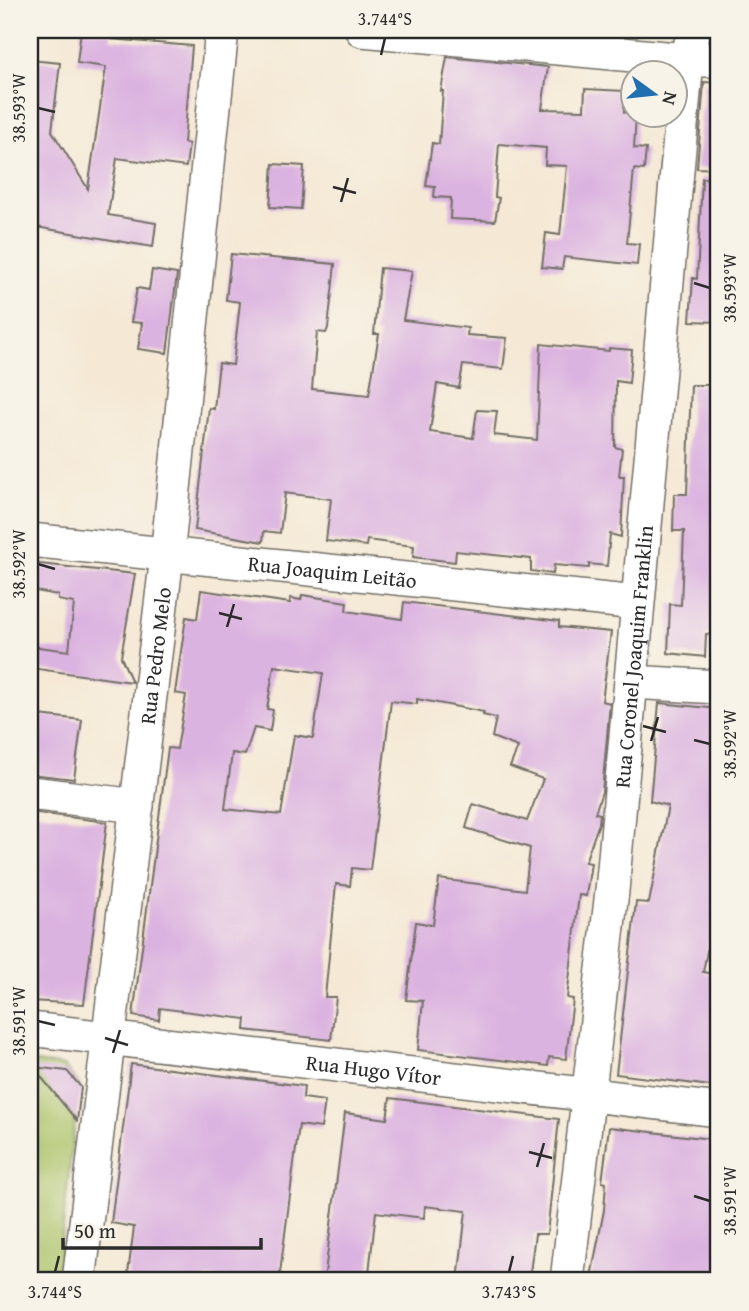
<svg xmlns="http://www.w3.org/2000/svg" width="749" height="1311" viewBox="0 0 749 1311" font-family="'Gentium Book Plus',serif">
  <rect width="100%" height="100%" fill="#f7f3e8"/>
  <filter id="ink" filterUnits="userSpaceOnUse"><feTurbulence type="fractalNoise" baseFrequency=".0143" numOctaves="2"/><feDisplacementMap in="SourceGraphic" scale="14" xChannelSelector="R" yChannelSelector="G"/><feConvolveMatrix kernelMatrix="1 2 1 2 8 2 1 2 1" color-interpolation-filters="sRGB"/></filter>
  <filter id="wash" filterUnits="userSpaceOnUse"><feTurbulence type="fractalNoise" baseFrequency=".00686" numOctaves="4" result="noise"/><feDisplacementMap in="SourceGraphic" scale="28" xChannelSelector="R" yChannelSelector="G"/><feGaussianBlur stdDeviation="1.57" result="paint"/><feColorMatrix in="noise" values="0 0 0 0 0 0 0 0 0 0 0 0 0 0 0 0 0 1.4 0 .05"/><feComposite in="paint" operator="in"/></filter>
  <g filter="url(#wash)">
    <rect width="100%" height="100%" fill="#f5e9d5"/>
    <path fill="#aac268" stroke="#6a764a" stroke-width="2" d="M 30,1061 L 63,1066 L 79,1084 L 57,1281 L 30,1281 Z"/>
    <g id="blocks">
      <g fill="#dbb3e0" fill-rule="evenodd">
        <path d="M 81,30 L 111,33 L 111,39 L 192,46 L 184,143 L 189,144 L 186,167 L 117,158 L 108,215 L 156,223 L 153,247 L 30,226 L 30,60 L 60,63 L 52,131 L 88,189 L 106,67 L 77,63 Z"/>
        <path d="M 447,57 L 548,67 L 542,109 L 584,110 L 585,89 L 625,91 L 624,112 L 636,116 L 634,148 L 646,149 L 644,170 L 634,169 L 627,243 L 639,244 L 637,265 L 564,257 L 562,269 L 542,267 L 546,233 L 560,235 L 567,166 L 545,165 L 546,148 L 499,144 L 495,197 L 499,198 L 495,221 L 450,219 L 451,198 L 434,197 L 435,187 L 426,186 L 432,143 L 439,144 L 443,91 L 441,91 Z"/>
        <path d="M 704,82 L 719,83 L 719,169 L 697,168 Z"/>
        <path d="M 273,164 L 304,166 L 301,209 L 270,207 Z"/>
        <path d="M 702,178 L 719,178 L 719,322 L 690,321 L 693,278 L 697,279 Z"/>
        <path d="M 231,254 L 335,264 L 328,328 L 326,333 L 317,332 L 312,389 L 369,395 L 379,334 L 374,334 L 380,268 L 412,271 L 403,320 L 468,328 L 467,335 L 507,338 L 503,369 L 463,365 L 459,388 L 437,384 L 430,432 L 473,438 L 477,410 L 497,411 L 494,435 L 537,440 L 541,344 L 609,351 L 609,348 L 632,350 L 629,383 L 616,381 L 615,447 L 622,449 L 619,476 L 624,476 L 621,537 L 610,534 L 607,566 L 589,564 L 589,568 L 554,565 L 553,574 L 531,571 L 531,559 L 456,551 L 455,562 L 413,557 L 414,546 L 367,540 L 366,546 L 326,541 L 331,499 L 285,493 L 280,533 L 264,531 L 263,542 L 195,530 L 209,408 L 214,409 L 219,363 L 233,365 L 240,302 L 226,300 Z"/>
        <path d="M 152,270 L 177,274 L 167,353 L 138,349 L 142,323 L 131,322 L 137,288 L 149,290 Z"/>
        <path d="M 691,385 L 719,385 L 719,635 L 706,634 L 705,657 L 668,653 L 670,604 L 681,605 L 684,531 L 673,531 L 674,494 L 687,494 Z"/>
        <path d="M 30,563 L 135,574 L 121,657 L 132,682 L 30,668 L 30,646 L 69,651 L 74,603 L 58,600 L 58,595 L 30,590 Z"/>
        <path d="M 201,590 L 290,603 L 290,598 L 301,600 L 302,595 L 347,602 L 346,611 L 402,619 L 404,602 L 559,621 L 559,627 L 611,632 L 602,701 L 610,703 L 602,792 L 595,813 L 600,814 L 599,823 L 585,862 L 591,863 L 586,896 L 579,895 L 567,998 L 573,999 L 566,1059 L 549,1057 L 548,1066 L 418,1050 L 423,1001 L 406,1000 L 416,922 L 433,925 L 439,879 L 525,890 L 530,848 L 466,828 L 473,804 L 527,821 L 543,779 L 510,767 L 518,747 L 492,737 L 496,718 L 483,715 L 484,712 L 417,699 L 417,704 L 391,701 L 370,870 L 352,868 L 350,886 L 336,884 L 325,997 L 336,997 L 331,1040 L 245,1030 L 246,1019 L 160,1008 L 159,1020 L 133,1016 L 168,748 L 177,749 L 186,695 L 175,693 L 186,617 L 197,619 ZM 274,666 L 323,673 L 313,738 L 294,735 L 281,815 L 225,809 L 232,753 L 245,755 L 254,728 L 270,731 L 273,710 L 267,709 Z"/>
        <path d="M 659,703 L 719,709 L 719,889 L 703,972 L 719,975 L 719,1087 L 616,1074 L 636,902 L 649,903 L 668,806 L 650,801 Z"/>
        <path d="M 30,714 L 82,720 L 74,779 L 30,774 Z"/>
        <path d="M 30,812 L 107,822 L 84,1004 L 30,1001 Z"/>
        <path d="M 131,1064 L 304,1086 L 303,1098 L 325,1101 L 321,1128 L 299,1125 L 279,1281 L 206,1278 L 206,1281 L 127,1281 L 134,1227 L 111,1223 Z"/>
        <path d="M 33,1067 L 67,1071 L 81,1087 L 77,1121 Z"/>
        <path d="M 390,1098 L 559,1119 L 547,1234 L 535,1234 L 529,1281 L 458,1281 L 466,1211 L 425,1206 L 424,1218 L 376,1212 L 368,1281 L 324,1281 L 345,1113 L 387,1119 Z"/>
        <path d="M 609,1127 L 719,1140 L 717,1281 L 595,1281 L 596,1277 L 591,1277 L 604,1210 L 606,1183 L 602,1182 Z"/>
      </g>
    </g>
  </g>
  <g filter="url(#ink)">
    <use href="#blocks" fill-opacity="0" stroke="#726e66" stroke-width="2"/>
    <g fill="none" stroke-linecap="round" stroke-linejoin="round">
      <g stroke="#726e66" stroke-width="36">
        <g id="minor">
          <path d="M 362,30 L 687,60 L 719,60"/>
          <path id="s1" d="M 30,540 L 637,603"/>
          <path d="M 631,682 L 719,687"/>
          <path d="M 30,793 L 137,806"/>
          <path id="s2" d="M 30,1029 L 719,1110"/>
          <path id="s3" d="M 79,1281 L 167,556 L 222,30"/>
          <path id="s4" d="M 567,1281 L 612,891 L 687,60 L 694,30"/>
        </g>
      </g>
      <use href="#minor" stroke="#fff" stroke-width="33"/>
    </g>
  </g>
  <path fill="none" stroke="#2b2b2b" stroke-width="2.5" d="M 381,55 L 385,38M 38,108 L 55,112M 333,187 L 356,193M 341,202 L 348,178M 694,283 L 710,288M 38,564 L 55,569M 219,613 L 242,619M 227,627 L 234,604M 643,726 L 666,732M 694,740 L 710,744M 651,741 L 658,717M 38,1021 L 55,1025M 105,1038 L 128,1045M 113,1053 L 120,1030M 529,1152 L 552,1158M 537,1167 L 544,1143M 694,1196 L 710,1201M 55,1272 L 59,1256M 509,1272 L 513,1256"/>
  <g text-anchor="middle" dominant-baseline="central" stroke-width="7" stroke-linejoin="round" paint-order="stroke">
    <g font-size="21" fill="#2b2b2b" stroke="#f7f3e8">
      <text stroke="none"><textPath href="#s1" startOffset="304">Rua Joaquim Leitão</textPath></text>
      <text stroke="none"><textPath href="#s3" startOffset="630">Rua Pedro Melo</textPath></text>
      <text stroke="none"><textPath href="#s4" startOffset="628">Rua Coronel Joaquim Franklin</textPath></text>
      <text stroke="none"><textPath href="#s2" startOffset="346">Rua Hugo Vítor</textPath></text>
    </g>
  </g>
  <rect width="749" height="1311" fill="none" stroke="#f7f3e8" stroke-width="77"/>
  <g transform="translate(654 94) rotate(105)"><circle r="33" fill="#f7f3e8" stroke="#a5a39c" stroke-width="2"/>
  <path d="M0-5L12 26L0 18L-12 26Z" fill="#1f6fb2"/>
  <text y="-10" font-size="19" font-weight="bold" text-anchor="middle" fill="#2b2b2b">N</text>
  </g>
  <path d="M63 1238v10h198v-10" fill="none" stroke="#2b2b2b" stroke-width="3.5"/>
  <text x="74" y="1238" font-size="21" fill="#2b2b2b" stroke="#f7f3e8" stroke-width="5" paint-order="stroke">50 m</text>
  <rect x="38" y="38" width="672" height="1234" fill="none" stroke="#2b2b2b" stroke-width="2.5"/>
  <g font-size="18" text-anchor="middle" fill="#2b2b2b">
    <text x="385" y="25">3.744°S</text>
    <text transform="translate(19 108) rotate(-90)" y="6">38.593°W</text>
    <text transform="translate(730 288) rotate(-90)" y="6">38.593°W</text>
    <text transform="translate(19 564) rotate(-90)" y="6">38.592°W</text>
    <text transform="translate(730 744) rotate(-90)" y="6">38.592°W</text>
    <text transform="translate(19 1021) rotate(-90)" y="6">38.591°W</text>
    <text transform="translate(730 1201) rotate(-90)" y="6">38.591°W</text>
    <text x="55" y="1298">3.744°S</text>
    <text x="509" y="1298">3.743°S</text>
  </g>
</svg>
